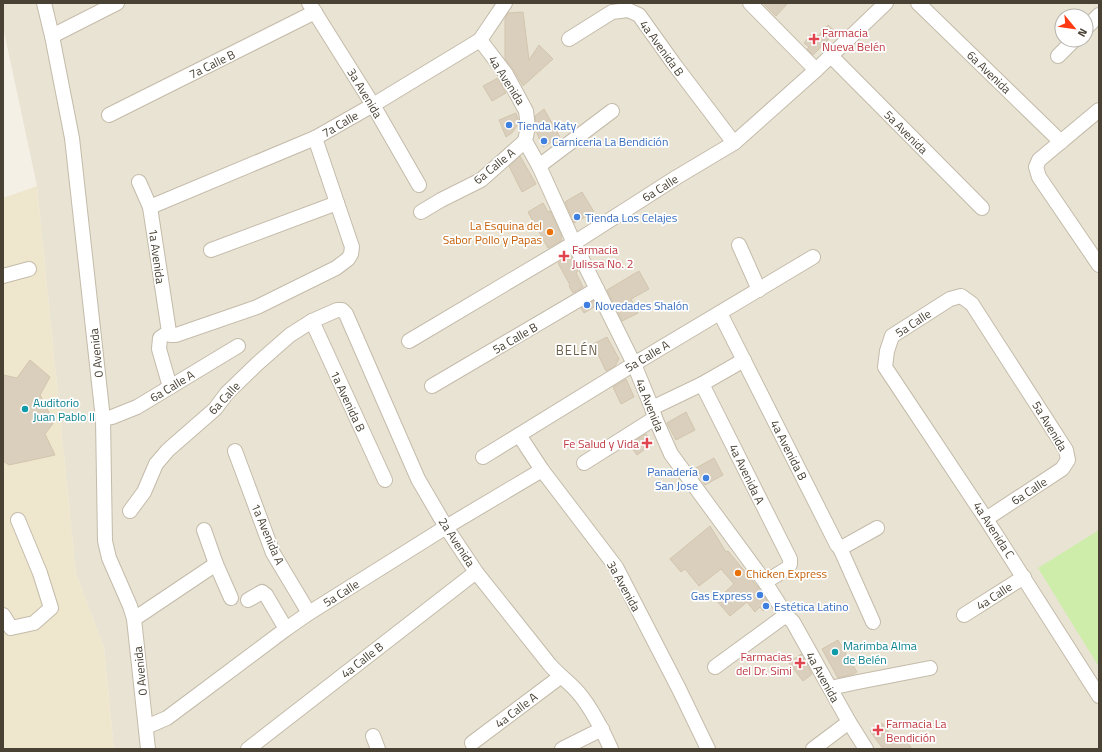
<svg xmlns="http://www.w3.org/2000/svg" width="1102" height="752" viewBox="0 0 1102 752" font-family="'Titillium Web',sans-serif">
  <rect width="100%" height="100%" fill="#f5f0e6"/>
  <path fill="#e9e3d3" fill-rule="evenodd" d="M 3,3 L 1099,3 L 1099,749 L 114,749 L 104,647 L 76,574 L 37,186 L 3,27 ZM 1062,16 L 1086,16 L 1086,40 L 1062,40 Z"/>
  <path fill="#efe6ce" d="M 37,186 L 76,574 L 104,647 L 114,749 L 3,749 L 3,198 Z"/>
  <path fill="#ceedaa" d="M 1099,530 L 1099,667 L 1038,568 Z"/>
  <g fill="#dacfbd" stroke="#d3c5ad">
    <path d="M 763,3 L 788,3 L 776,16 Z"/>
    <path d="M 523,12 L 529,60 L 539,45 L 553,59 L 523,86 L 513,69 L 505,59 L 505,19 L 508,13 Z"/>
    <path d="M 828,25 L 836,32 L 813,55 L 807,49 L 809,47 L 804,43 L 813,32 L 818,36 Z"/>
    <path d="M 498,78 L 506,93 L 492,101 L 483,86 Z"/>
    <path d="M 544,109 L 560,137 L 543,147 L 536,131 L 536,126 L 535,116 Z"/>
    <path d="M 516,113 L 519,123 L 512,133 L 506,137 L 499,120 Z"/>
    <path d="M 520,156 L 536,184 L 522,192 L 509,166 Z"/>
    <path d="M 582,192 L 594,212 L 574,223 L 565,202 Z"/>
    <path d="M 543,203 L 548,212 L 550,211 L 562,236 L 561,239 L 562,240 L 548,248 L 528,212 Z"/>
    <path d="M 570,255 L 578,271 L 576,273 L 583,287 L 573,293 L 569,286 L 570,285 L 558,263 Z"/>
    <path d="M 639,271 L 649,289 L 631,299 L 638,313 L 622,321 L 607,290 Z"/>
    <path d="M 593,301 L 596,306 L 584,313 L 581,308 Z"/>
    <path d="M 607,337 L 619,359 L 615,366 L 606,371 L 593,344 Z"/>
    <path d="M 30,360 L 50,377 L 40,395 L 54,422 L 45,434 L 55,455 L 9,465 L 3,461 L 3,375 L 17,378 Z"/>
    <path d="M 626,379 L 634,397 L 621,404 L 613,387 Z"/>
    <path d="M 686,412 L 695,430 L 676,440 L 667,423 Z"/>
    <path d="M 646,434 L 652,444 L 637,455 L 629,444 Z"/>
    <path d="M 714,458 L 723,475 L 705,485 L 696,468 Z"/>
    <path d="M 710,526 L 726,552 L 728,551 L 757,586 L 770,605 L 763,611 L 760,607 L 755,612 L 747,602 L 730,616 L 716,600 L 734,584 L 721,569 L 699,586 L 685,569 L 681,572 L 670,559 Z"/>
    <path d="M 838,640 L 857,672 L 853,674 L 838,678 L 822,649 Z"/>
    <path d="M 801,654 L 812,674 L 803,681 L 789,663 Z"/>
    <path d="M 882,723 L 896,741 L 903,736 L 912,749 L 883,749 L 870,731 Z"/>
  </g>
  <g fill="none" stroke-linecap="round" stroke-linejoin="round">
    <g stroke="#c4bbaa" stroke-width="16">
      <g id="minor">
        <path d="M 44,3 L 52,36 L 72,138 L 103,419 L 105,541 L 109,558 L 130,606 L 134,619 L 148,749"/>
        <path d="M 309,3 L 373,105 L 419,185"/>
        <path d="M 750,3 L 816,70"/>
        <path d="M 918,3 L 1061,142"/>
        <path d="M 1086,28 L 1099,15"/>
        <path d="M 52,36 L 117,3"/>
        <path d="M 569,39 L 612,12 L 628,10 L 639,15 L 674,64 L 734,143"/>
        <path d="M 480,40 L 506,74 L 526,111 L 528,127 L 525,141 L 539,166 L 574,243 L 634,364 L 652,408 L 655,418 L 671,454 L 765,582 L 786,615 L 793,622 L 849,722 L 866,749"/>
        <path d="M 831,56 L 982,208"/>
        <path d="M 1058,56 L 1074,40"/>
        <path d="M 1099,110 L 1039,160 L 1036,167 L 1039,177 L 1099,265"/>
        <path d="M 109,115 L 315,12"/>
        <path d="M 539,166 L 612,111"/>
        <path d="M 139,182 L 150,207 L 169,332"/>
        <path d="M 150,207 L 315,138 L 373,105 L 480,40 L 505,3"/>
        <path d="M 421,212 L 441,200 L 481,180 L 525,141"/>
        <path d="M 739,245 L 759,290"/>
        <path d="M 211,250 L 337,203"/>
        <path d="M 3,276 L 29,269"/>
        <path d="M 720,313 L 837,545 L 840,548 L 843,547 L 877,528"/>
        <path d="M 312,321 L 385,480"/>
        <path d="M 169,332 L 171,335 L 176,335 L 257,307 L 336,268 L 348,259 L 351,254 L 352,247 L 315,138"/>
        <path d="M 169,332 L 160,338 L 159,349 L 170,387"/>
        <path d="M 409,341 L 574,243 L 677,177 L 734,143 L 816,70 L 886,3"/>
        <path d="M 702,384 L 790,559 L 790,564 L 788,568 L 765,582"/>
        <path d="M 432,386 L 597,289"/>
        <path d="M 652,408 L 702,384 L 744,360"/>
        <path d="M 103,419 L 112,417 L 137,407 L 238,346"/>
        <path d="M 519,435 L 542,470 L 616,567 L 679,689 L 708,749"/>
        <path d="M 235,451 L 273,553 L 309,613"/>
        <path d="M 483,457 L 634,364 L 813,257"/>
        <path d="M 584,463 L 655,418"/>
        <path d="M 130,511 L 144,492 L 156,464 L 168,450 L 215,409 L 227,393 L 257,364 L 290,335 L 312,321 L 337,310 L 342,310 L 346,314 L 418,479 L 446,527 L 476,572 L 550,665 C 558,674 566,680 574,688 C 590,704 602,729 611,749"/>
        <path d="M 986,519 L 1062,469 L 1068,460 L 1066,450 L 972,304 L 961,296 L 950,299 L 892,336 L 887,351 L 885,367 L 986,519 L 1099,696"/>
        <path d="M 204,530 L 216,564 L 231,598"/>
        <path d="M 840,548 L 873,622"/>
        <path d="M 248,600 L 262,592 L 266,595 L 286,629"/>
        <path d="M 3,615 L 11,628 L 34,623 L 51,608 L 40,573 L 18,520"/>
        <path d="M 964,615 L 1024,577"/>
        <path d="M 134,619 L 216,564"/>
        <path d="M 715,667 L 786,615"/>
        <path d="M 830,688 L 858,682 L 930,668"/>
        <path d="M 146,727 L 167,718 L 286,629 L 309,613 L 446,527 L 542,470"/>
        <path d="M 373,736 L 378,749"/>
        <path d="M 472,743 L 560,677"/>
        <path d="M 248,749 L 476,572"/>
        <path d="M 562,749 L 602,729"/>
        <path d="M 813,749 L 849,722"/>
      </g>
    </g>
    <use href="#minor" stroke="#fff" stroke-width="14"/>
  </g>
  <g fill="#e0444e" stroke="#fff" stroke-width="1.5">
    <path d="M812 33h4v4h4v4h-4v4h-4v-4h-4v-4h4z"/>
    <path d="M562 250h4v4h4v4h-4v4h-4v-4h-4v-4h4z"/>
    <path d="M645 437h4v4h4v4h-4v4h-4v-4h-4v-4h4z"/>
    <path d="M798 657h4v4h4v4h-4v4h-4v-4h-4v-4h4z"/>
    <path d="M876 724h4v4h4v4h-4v4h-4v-4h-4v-4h4z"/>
  </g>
  <g fill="#3f7fe0" stroke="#fff" stroke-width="1.5">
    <circle cx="509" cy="125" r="4"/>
    <circle cx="544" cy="141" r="4"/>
    <circle cx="577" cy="217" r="4"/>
    <circle cx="587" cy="305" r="4"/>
    <circle cx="706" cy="478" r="4"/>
    <circle cx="760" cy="595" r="4"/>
    <circle cx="766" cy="606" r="4"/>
  </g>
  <g fill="#e8710a" stroke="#fff" stroke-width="1.5">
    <circle cx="550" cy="232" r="4"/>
    <circle cx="738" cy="573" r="4"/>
  </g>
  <g fill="#0f9aa8" stroke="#fff" stroke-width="1.5">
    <circle cx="25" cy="409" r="4"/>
    <circle cx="835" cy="652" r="4"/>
  </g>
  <g text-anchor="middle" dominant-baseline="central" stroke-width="3.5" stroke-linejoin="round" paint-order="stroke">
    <g font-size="12" fill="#be3a42" stroke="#fff" text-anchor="start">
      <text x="822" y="32">Farmacia<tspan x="822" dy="14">Nueva Belén</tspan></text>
      <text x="572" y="249">Farmacia<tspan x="572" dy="14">Julissa No. 2</tspan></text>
      <text x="639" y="443" text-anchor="end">Fe Salud y Vida</text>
      <text x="792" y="656" text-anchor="end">Farmacias<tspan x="792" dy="14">del Dr. Simi</tspan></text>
      <text x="886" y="723">Farmacia La<tspan x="886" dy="14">Bendición</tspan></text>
    </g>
    <g font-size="12" fill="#484134" stroke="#fff">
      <text transform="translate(662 48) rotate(54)">4a Avenida B</text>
      <text transform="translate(212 64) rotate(-26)">7a Calle B</text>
      <text transform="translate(989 72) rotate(44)">6a Avenida</text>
      <text transform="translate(507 80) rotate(57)">4a Avenida</text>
      <text transform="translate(365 93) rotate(59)">3a Avenida</text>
      <text transform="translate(340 124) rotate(-30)">7a Calle</text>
      <text transform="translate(906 132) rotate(45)">5a Avenida</text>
      <text transform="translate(494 166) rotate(-39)">6a Calle A</text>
      <text transform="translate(660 188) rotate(-32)">6a Calle</text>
      <text transform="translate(157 256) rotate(82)">1a Avenida</text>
      <text transform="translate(913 323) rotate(-33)">5a Calle</text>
      <text transform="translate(515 338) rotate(-30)">5a Calle B</text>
      <text transform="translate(96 353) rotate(-96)">0 Avenida</text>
      <text transform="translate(647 356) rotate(-31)">5a Calle A</text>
      <text transform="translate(172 386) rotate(-31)">6a Calle A</text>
      <text transform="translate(224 398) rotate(-47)">6a Calle</text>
      <text transform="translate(348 401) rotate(65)">1a Avenida B</text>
      <text transform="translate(650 405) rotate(68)">4a Avenida</text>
      <text transform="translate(1050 426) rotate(59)">5a Avenida</text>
      <text transform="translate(789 450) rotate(63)">4a Avenida B</text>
      <text transform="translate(747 474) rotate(64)">4a Avenida A</text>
      <text transform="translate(1029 491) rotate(-33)">6a Calle</text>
      <text transform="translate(994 530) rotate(57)">4a Avenida C</text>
      <text transform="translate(268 534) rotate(67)">1a Avenida A</text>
      <text transform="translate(457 542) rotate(57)">2a Avenida</text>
      <text transform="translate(624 586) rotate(61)">3a Avenida</text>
      <text transform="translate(341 593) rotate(-32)">5a Calle</text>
      <text transform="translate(994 596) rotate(-33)">4a Calle</text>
      <text transform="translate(362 660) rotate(-38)">4a Calle B</text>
      <text transform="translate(140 671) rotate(-96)">0 Avenida</text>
      <text transform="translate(823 677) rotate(61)">4a Avenida</text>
      <text transform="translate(516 710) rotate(-37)">4a Calle A</text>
    </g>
    <g font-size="12" fill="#366cbe" stroke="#fff" text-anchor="start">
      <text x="517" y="125">Tienda Katy</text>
      <text x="552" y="141">Carniceria La Bendición</text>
      <text x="585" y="217">Tienda Los Celajes</text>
      <text x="595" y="305">Novedades Shalón</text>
      <text x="698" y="471" text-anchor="end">Panadería<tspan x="698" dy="14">San Jose</tspan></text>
      <text x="752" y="595" text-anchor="end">Gas Express</text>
      <text x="774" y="606">Estética Latino</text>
    </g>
    <g font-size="12" fill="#c56008" stroke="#fff" text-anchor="end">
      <text x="542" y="225">La Esquina del<tspan x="542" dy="14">Sabor Pollo y Papas</tspan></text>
      <text x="746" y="573" text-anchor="start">Chicken Express</text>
    </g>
    <g font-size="12" fill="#0d838f" stroke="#fff" text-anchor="start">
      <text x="33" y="402">Auditorio<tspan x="33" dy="14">Juan Pablo II</tspan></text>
      <text x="843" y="645">Marimba Alma<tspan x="843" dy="14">de Belén</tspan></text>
    </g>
    <g font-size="13" letter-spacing="1" fill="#6c5f4a" stroke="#fff">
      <text x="577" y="350">BELÉN</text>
    </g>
  </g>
  <rect width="1102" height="752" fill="none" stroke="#484134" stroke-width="8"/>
  <g transform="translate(1074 28) rotate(119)"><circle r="19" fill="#ffffff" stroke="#b6b3ae"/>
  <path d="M0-3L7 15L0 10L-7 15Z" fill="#ff3912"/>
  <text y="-6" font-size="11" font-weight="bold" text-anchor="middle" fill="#484134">N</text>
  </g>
</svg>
